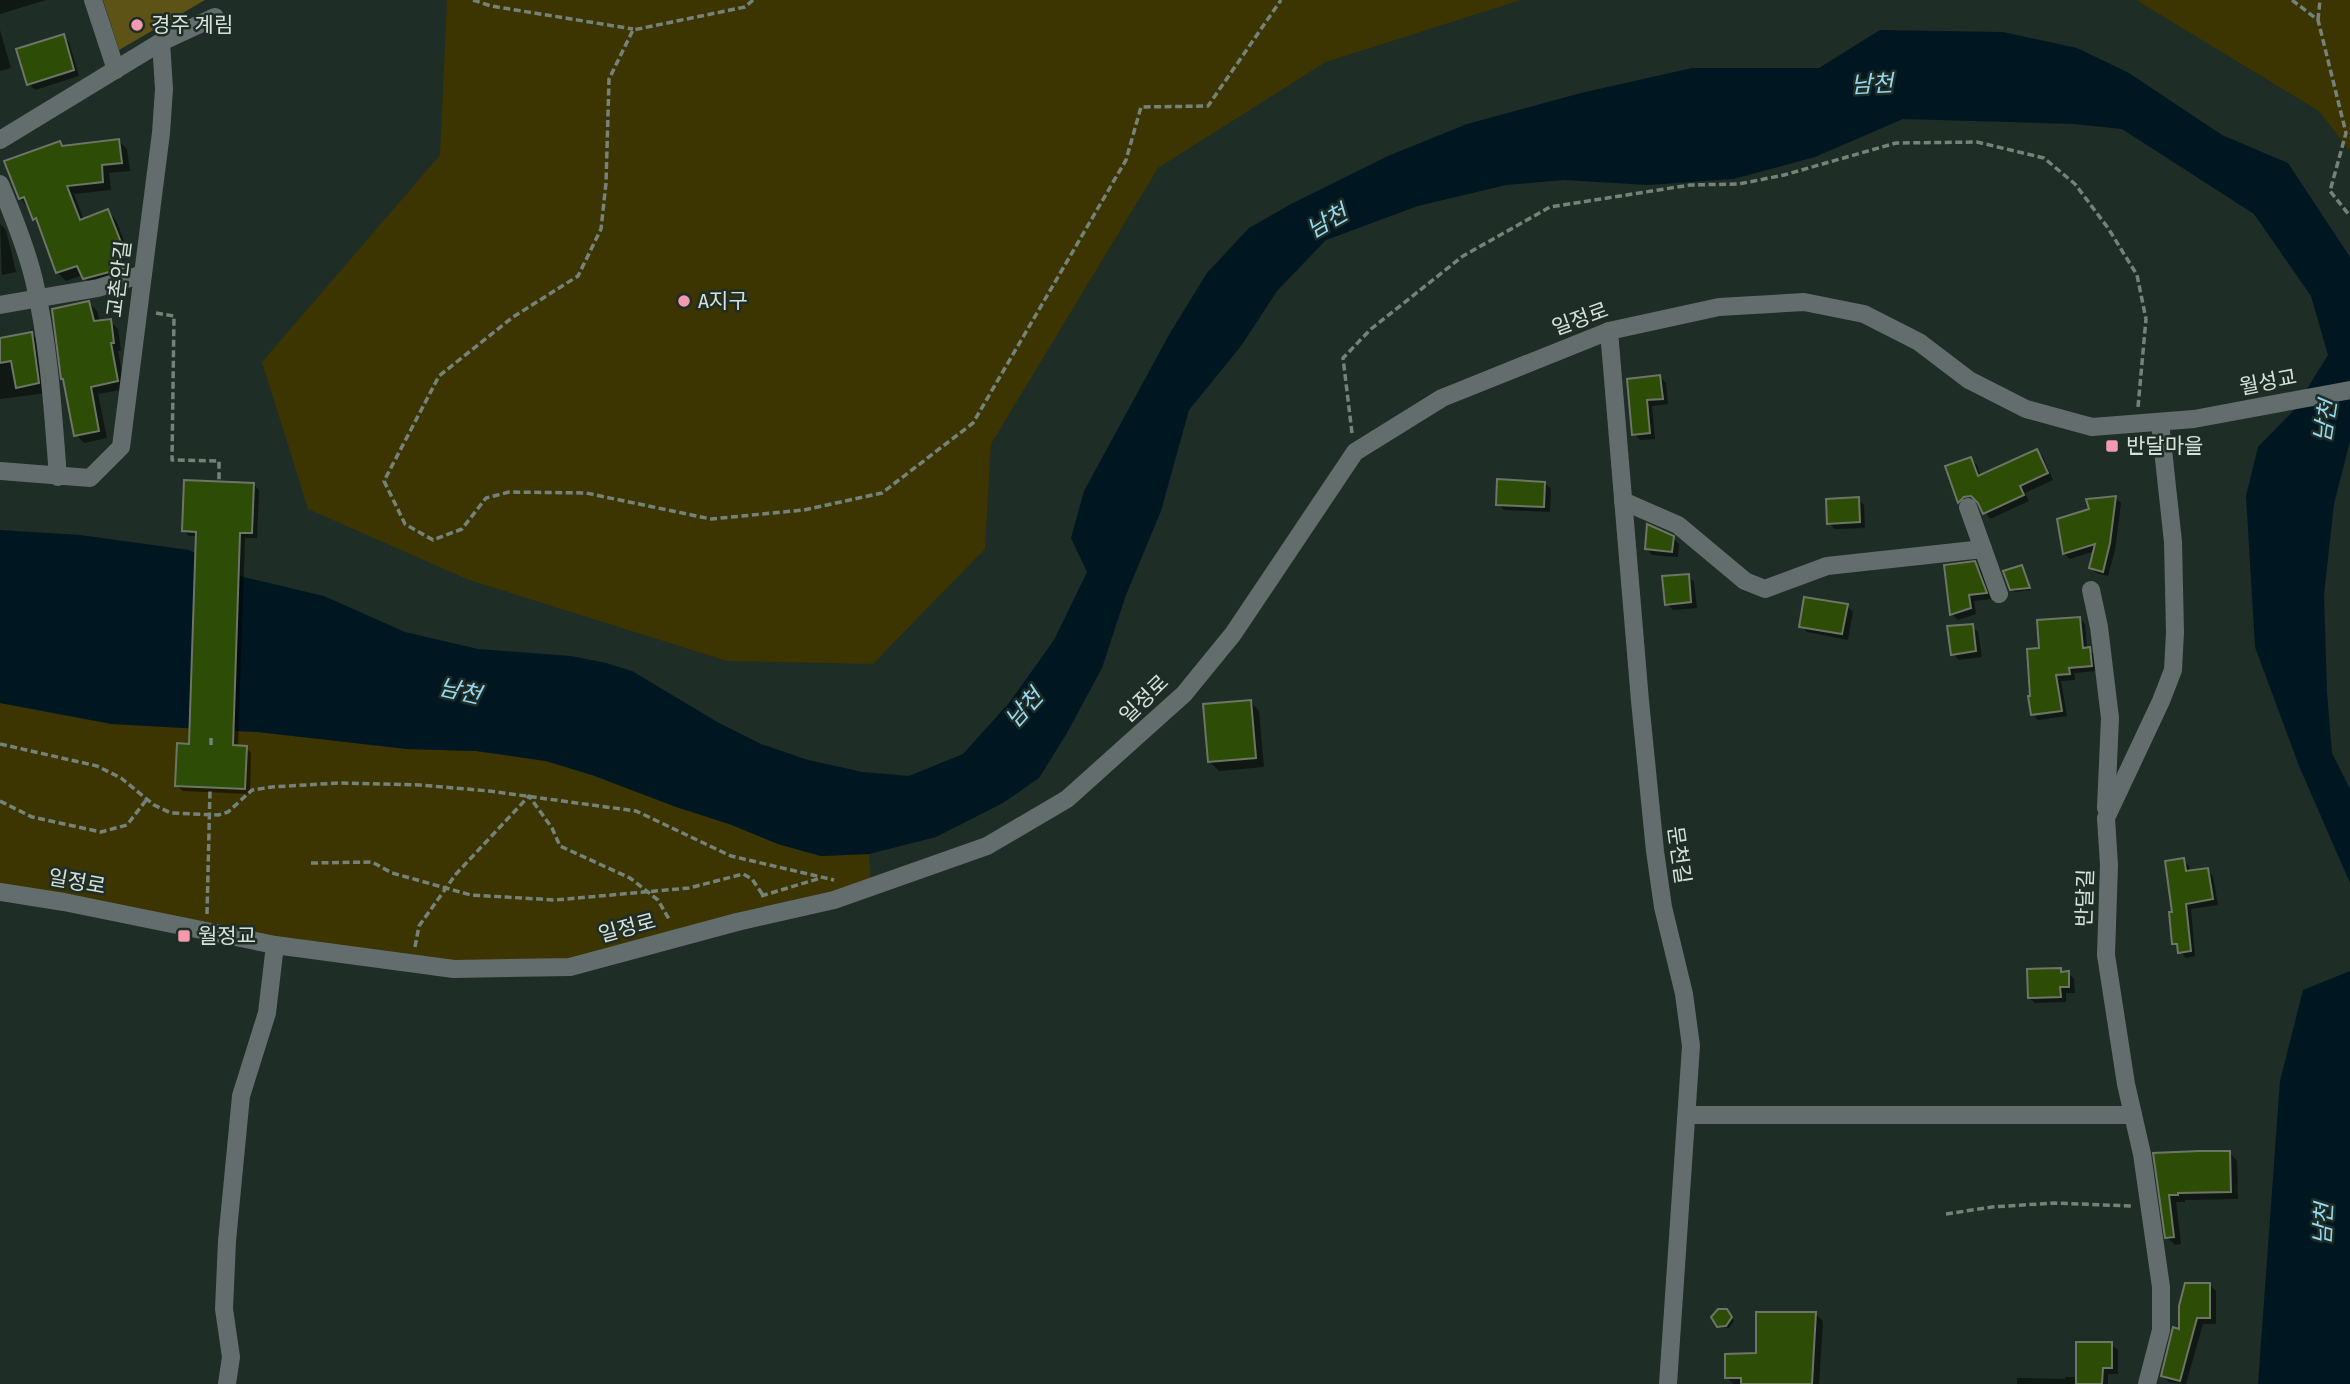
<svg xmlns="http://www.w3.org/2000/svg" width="2350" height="1384" viewBox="0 0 2350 1384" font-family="'Fira Sans Condensed','Noto Sans KR',sans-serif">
  <rect width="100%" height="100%" fill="#1e2d25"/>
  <g fill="#3c3401">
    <path d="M 447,0 L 1521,0 L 1326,62 L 1158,168 L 991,444 L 985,549 L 873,664 L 727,661 L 469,580 L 308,509 L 262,362 L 440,155 Z"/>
    <path d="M 2136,0 L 2350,0 L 2350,151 L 2319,111 Z"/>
    <path d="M 0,703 L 112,724 L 258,732 L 407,749 L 476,751 L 546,761 L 592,775 L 732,825 L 778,844 L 821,856 L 869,854 L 871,886 L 570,967 L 454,969 L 0,893 Z"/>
  </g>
  <path fill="#5d5316" d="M 103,0 L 205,0 L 119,50 Z"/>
  <g fill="#001721">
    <path d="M 1880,30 L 2003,32 L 2077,48 L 2129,73 L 2222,135 L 2288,163 L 2350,257 L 2350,441 L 2334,504 L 2324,595 L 2327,693 L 2332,753 L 2350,789 L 2350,883 L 2299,766 L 2255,647 L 2246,496 L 2258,447 L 2294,410 L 2328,355 L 2311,296 L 2254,214 L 2122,129 L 2074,124 L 1903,119 L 1815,157 L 1733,179 L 1648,185 L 1564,180 L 1506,185 L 1418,206 L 1326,240 L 1277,291 L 1241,346 L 1189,410 L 1161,511 L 1126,595 L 1102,668 L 1067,733 L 1039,778 L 1003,803 L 936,837 L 869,854 L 821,856 L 778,844 L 732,825 L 676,807 L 592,775 L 546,761 L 476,751 L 407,749 L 258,732 L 112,724 L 0,703 L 0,530 L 80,535 L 189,550 L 243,577 L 324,596 L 405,632 L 478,649 L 571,656 L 606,663 L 632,671 L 719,723 L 761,744 L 808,760 L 863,772 L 909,776 L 963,754 L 1009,703 L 1054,640 L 1087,572 L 1071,538 L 1084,491 L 1170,333 L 1207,273 L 1249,228 L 1291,204 L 1388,156 L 1467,124 L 1581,93 L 1692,68 L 1819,68 Z"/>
    <path d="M 2350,971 L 2350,1384 L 2258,1384 L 2280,1081 L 2303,990 Z"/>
  </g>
  <g fill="#0007">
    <path d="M 0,0 L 46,0 L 0,14 Z"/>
    <path d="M 0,30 L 11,68 L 0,71 Z"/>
    <path d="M 63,36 L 69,42 L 79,76 L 35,90 L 29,84 L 18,50 Z"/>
    <path d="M 119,141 L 127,149 L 130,171 L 109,173 L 111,190 L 74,194 L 84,220 L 108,211 L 116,220 L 129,254 L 122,256 L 131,276 L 92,286 L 83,275 L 66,281 L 58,273 L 40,224 L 20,198 L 60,143 L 64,147 Z"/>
    <path d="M 0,224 L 6,230 L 16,272 L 2,275 Z"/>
    <path d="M 89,303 L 97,311 L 100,322 L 110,321 L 118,329 L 121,351 L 118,351 L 125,389 L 98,394 L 107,438 L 84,443 L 76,435 Z"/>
    <path d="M 32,334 L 41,344 L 47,393 L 0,399 L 0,340 Z"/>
    <path d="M 1660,377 L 1666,383 L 1668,404 L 1652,406 L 1655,439 L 1640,440 L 1634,434 L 1628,380 Z"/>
    <path d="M 2037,451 L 2043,457 L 2053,480 L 2025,493 L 2029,501 L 1990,519 L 1978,501 L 1970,502 L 1965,507 L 1959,502 L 1947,467 L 1971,459 L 1977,465 L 1981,477 Z"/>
    <path d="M 1545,483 L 1551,489 L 1550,512 L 1504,510 L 1498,504 Z"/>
    <path d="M 253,484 L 259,490 L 257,538 L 245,538 L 238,747 L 246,748 L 251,753 L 250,794 L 183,791 L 177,786 L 191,746 L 198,536 L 189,536 L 184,531 Z"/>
    <path d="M 2116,498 L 2121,503 L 2115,550 L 2108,576 L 2096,573 L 2091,568 L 2095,551 L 2070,559 L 2064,554 L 2059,520 L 2091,510 Z"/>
    <path d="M 1858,499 L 1864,505 L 1865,528 L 1835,529 L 1829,523 Z"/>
    <path d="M 1673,538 L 1679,544 L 1678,557 L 1652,555 L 1646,548 Z"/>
    <path d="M 1975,563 L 1981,570 L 1991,599 L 1974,601 L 1976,614 L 1958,620 L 1952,614 Z"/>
    <path d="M 2022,567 L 2031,590 L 2014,592 L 2011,589 Z"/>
    <path d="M 1688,576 L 1694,582 L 1697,608 L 1673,610 L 1667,604 Z"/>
    <path d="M 1847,606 L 1853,612 L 1848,640 L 1807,632 L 1801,626 Z"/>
    <path d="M 2079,618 L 2085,624 L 2087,649 L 2095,655 L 2097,671 L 2074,673 L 2075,680 L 2061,681 L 2067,716 L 2038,720 L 2033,715 L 2040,650 Z"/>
    <path d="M 1972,626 L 1978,632 L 1982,657 L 1959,660 L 1953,654 Z"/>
    <path d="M 1250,701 L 1259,711 L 1264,767 L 1219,771 L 1209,761 Z"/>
    <path d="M 2183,860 L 2189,866 L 2190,873 L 2207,870 L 2213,876 L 2218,905 L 2191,909 L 2195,956 L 2186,958 L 2174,944 L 2174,914 Z"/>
    <path d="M 2060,970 L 2064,973 L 2068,973 L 2074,979 L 2075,993 L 2066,993 L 2066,1002 L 2035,1003 L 2029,997 Z"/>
    <path d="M 2230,1153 L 2237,1161 L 2238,1199 L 2185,1200 L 2185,1202 L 2176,1202 L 2181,1244 L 2175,1245 L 2167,1237 L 2155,1155 Z"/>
    <path d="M 2210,1285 L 2216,1291 L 2216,1324 L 2203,1324 L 2186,1384 L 2169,1382 L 2163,1376 L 2181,1331 Z"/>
    <path d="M 1729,1314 L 1734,1321 L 1729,1328 L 1721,1328 L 1718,1325 Z"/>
    <path d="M 1815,1314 L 1823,1321 L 1819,1384 L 1734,1384 L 1727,1378 Z"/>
    <path d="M 2111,1344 L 2118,1350 L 2118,1374 L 2108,1374 L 2108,1384 L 2017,1384 L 2017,1378 L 2065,1379 L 2065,1377 L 2078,1377 Z"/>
  </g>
  <g fill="#2d4c06" stroke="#6d7566" stroke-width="2">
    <path d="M 64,34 L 74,70 L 27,85 L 16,49 Z"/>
    <path d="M 119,139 L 122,163 L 102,165 L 103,182 L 67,186 L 80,220 L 108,209 L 122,245 L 115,248 L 124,268 L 83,279 L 77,266 L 56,273 L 36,218 L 33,220 L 24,197 L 19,199 L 4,161 L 60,141 L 62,146 Z"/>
    <path d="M 89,301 L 94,321 L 111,319 L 114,343 L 111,343 L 118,381 L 91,387 L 99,431 L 74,436 L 63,379 L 61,379 L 52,309 Z"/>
    <path d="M 32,332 L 39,383 L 16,388 L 11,361 L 0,363 L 0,338 Z"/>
    <path d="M 1660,375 L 1663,399 L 1647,400 L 1650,433 L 1632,435 L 1627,379 Z"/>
    <path d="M 2037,449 L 2048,473 L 2020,486 L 2024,495 L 1983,514 L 1978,503 L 1971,496 L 1964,497 L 1958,503 L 1945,466 L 1971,457 L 1978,476 Z"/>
    <path d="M 1497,479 L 1545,482 L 1544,507 L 1496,505 Z"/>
    <path d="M 184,480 L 254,483 L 252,533 L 240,533 L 233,745 L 247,746 L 245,789 L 175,786 L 177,743 L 189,744 L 196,532 L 182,531 Z"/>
    <path d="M 2116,496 L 2110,543 L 2103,572 L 2089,568 L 2095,544 L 2063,554 L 2057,519 L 2089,509 L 2086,499 Z"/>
    <path d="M 1859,497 L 1860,522 L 1827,524 L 1826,499 Z"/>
    <path d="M 1647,524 L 1674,536 L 1672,552 L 1645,549 Z"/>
    <path d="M 1975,561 L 1987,593 L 1969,595 L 1971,608 L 1950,615 L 1944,565 Z"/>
    <path d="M 2022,565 L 2030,588 L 2010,590 L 2003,571 Z"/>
    <path d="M 1689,574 L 1691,602 L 1665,605 L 1662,576 Z"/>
    <path d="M 1804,597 L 1848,604 L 1842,634 L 1799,627 Z"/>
    <path d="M 2080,617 L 2083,648 L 2090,647 L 2092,666 L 2069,668 L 2070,674 L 2056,675 L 2062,711 L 2031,715 L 2028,696 L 2030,696 L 2027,649 L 2039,648 L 2037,620 Z"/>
    <path d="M 1973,624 L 1976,651 L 1951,655 L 1947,626 Z"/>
    <path d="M 1251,700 L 1256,758 L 1208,762 L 1203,704 Z"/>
    <path d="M 2184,858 L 2186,871 L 2208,868 L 2213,899 L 2186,904 L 2191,951 L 2178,953 L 2177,944 L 2172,944 L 2169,912 L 2172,912 L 2165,861 Z"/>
    <path d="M 2061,968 L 2061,972 L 2069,971 L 2069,987 L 2060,987 L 2061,997 L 2028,998 L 2027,969 Z"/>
    <path d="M 2199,1151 L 2230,1151 L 2231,1192 L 2178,1193 L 2178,1195 L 2169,1195 L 2174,1237 L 2165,1238 L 2153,1153 Z"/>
    <path d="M 2185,1283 L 2210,1283 L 2210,1318 L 2197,1318 L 2180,1381 L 2161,1376 L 2173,1327 L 2179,1329 L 2179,1306 Z"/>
    <path d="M 1718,1309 L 1727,1309 L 1732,1317 L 1726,1326 L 1717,1327 L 1711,1317 Z"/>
    <path d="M 1756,1312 L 1816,1312 L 1812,1384 L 1741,1384 L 1741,1378 L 1725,1378 L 1725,1354 L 1756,1353 Z"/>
    <path d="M 2076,1342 L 2112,1342 L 2112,1368 L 2103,1368 L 2102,1384 L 2076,1384 Z"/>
  </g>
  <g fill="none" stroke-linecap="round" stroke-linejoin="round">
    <g stroke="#75827a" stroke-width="3.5" stroke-dasharray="7 3.5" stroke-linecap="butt">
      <path d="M 473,0 L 491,6 L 633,29"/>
      <path d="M 753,0 L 745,7 L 633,30 L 609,79 L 606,183 L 601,229 L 578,276 L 513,317 L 439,376 L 384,481 L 405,524 L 433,540 L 462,529 L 486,498 L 509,492 L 586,493 L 711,519 L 804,510 L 882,493 L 973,423 L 1126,160 L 1141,107 L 1208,106 L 1281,0"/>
      <path d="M 2292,0 L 2318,20 L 2346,133 L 2330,191 L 2350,216"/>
      <path d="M 2318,20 L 2320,0"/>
      <path d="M 156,313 L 174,316 L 172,460 L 219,461 L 219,480"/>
      <path d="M 1352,433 L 1343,358 L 1371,329 L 1463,256 L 1550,207 L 1690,185 L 1739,184 L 1784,175 L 1896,143 L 1977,142 L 2044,158 L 2075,184 L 2108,228 L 2137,275 L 2146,319 L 2138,407"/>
      <path d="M 0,744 L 97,766 L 121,778 L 154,805 L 171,813 L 218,815 L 228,812 L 252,790 L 272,787 L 339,783 L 420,785 L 489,791 L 636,811 L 731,856 L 834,880"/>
      <path d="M 211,745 L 211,738"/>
      <path d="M 0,801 L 32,817 L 101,832 L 127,825 L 147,799"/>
      <path d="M 311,863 L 372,862 L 392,873 L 471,895 L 555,900 L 689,888 L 743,874 L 752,879 L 763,895"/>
      <path d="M 761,896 L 821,878"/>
      <path d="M 207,914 L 210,790"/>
      <path d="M 415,947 L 419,926 L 456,874 L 529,796 L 552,828 L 560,846 L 630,878 L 658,900 L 670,921"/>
      <path d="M 1946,1214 L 1992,1207 L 2054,1203 L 2131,1206"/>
    </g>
    <g stroke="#646d6d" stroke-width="18">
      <path d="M 93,0 L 116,70"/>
      <path d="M 0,140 L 161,42 L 215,17"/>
      <path d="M 0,184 C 13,215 26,247 34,280 C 49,344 53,412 58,477"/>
      <path d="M 0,305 L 98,288 L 143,274"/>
      <path d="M 1609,331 L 1640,701 L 1655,851 L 1663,907 L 1684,994 L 1691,1046 L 1668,1384"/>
      <path d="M 0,471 L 90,478 L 121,447 L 161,133 L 164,89 L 161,42"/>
      <path d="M 1623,501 L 1678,525 L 1745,581 L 1765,589 L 1827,566 L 1983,549 L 1999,594"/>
      <path d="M 1968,507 L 1983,549"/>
      <path d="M 2091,590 L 2099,627 L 2110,718 L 2106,808"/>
      <path d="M 0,892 L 64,902 L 275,945 L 454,969 L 570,967 L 737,922 L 834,900 L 987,846 L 1067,799 L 1184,694 L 1233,634 L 1355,452 L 1442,398 L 1609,331 L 1719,307 L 1804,302 L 1864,314 L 1919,342 L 1969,380 L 2026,409 L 2092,427 L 2194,419 L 2350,390"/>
      <path d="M 1687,1115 L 2133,1115"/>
      <path d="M 227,1384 L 231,1357 L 224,1309 L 227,1241 L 241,1096 L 267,1013 L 275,945"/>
      <path d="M 2147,1384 L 2161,1330 L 2161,1287 L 2142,1154 L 2126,1084 L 2106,955 L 2109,865 L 2106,818 L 2161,701 L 2173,670 L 2175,632 L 2173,542 L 2160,422"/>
    </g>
  </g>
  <g fill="#f29aaf" stroke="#1e2d25" stroke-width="2.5">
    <circle cx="137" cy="25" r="7"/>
    <circle cx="684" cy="301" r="7"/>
    <rect x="2105" y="439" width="14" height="14" rx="3.5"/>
    <rect x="177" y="929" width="14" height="14" rx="3.5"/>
  </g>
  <g text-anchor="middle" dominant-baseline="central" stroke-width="5" stroke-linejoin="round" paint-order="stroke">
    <g font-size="21" fill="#d7e1db" stroke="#1e2d25" text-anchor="start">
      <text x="151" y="25">경주 계림</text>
      <text x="698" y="301">A지구</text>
      <text x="2126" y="446">반달마을</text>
      <text x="198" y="936">월정교</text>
    </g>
    <g font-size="21" fill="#d7e1db" stroke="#1e2d25">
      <text transform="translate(119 279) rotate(-83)">교촌안길</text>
      <text transform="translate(1580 319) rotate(-20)">일정로</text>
      <text transform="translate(2268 382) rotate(-11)">월성교</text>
      <text transform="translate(1144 699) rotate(-44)">일정로</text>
      <text transform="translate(1679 855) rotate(82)">문천길</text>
      <text transform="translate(77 882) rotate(10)">일정로</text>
      <text transform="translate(2085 898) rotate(-88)">반달길</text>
      <text transform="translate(627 928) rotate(-15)">일정로</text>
    </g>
    <g font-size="23" font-style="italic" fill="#96d8f4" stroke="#1e2d25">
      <text transform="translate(1872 84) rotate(-3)">남천</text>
      <text transform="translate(1327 221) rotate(-30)">남천</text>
      <text transform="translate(2325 421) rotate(-81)">남천</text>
      <text transform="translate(460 691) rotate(13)">남천</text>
      <text transform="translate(1024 708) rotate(-48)">남천</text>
      <text transform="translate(2323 1224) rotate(-87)">남천</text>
    </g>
  </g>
</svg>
